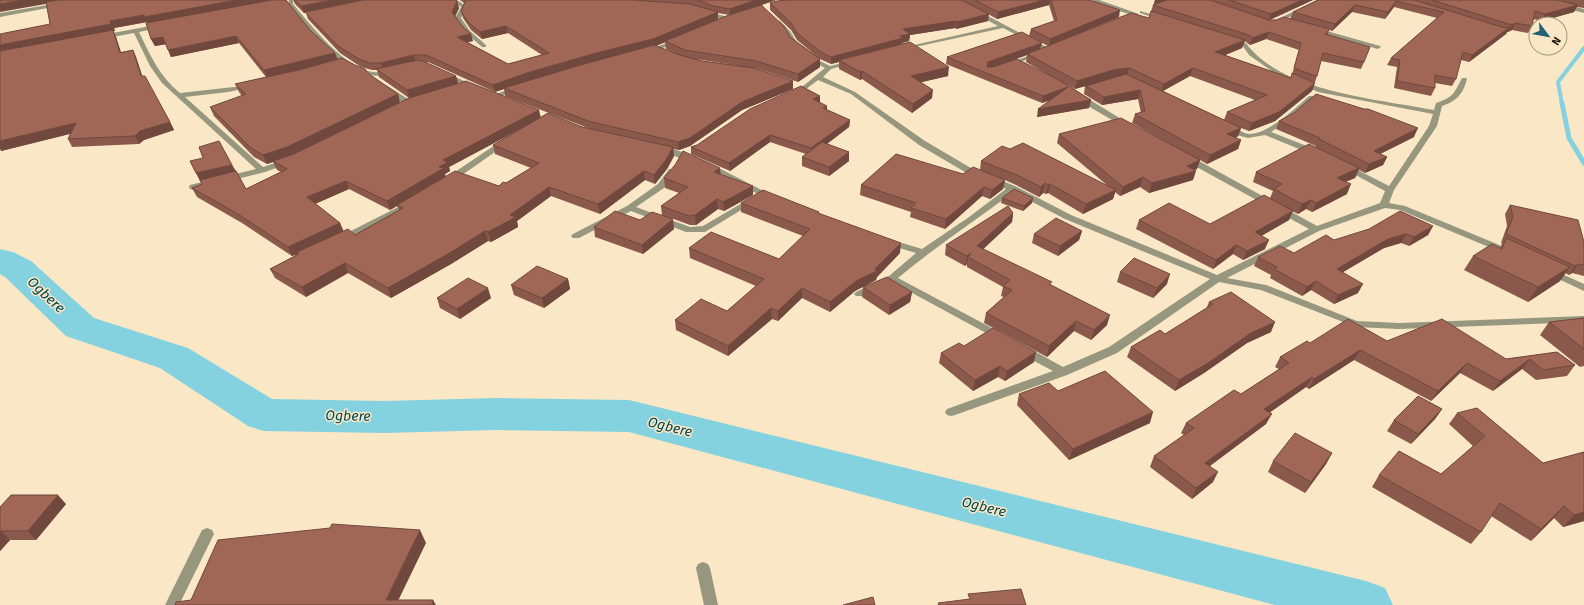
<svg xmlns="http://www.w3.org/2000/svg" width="1584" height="605" viewBox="0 0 1584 605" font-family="'Fira Sans',sans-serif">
  <rect width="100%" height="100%" fill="#fae7c6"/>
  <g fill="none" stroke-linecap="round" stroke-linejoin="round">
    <path stroke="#84d2df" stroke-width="4" d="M 1562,104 L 1558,82 L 1584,48"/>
    <path stroke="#84d2df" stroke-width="5" d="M 1562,103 L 1569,138 L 1584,163"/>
    <path fill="#84d2df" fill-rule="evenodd" d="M 0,249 L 13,252 L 31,261 L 94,318 L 188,348 L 272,399 L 384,401 L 497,398 L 629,400 L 1366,581 L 1385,588 L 1393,605 L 1275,605 L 629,432 L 497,430 L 384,433 L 264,431 L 248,426 L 160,368 L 66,336 L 5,277 L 0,274 Z"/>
    <g fill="#96977e" fill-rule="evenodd">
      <path d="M 77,0 L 90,0 L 0,17 L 0,13 Z"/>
      <path d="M 289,0 L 293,0 L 293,4 C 310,24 345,69 373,72 C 379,73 385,71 391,69 L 394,71 C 391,74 387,74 383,75 C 346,82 309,30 288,5 Z"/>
      <path d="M 450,0 L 457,0 L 466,6 L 467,7 L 461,18 L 470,31 L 486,45 L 486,47 L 482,47 L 466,33 L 455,18 L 461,7 Z"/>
      <path d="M 951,0 L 958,0 L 1052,50 L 1047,51 L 1003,28 L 901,50 L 901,48 L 998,26 Z"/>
      <path d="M 1091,0 L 1099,0 L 1139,14 L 1136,16 L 1105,7 Z"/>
      <path d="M 1317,0 L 1325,0 L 1275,24 L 1270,23 Z"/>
      <path d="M 1534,0 L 1544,0 L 1584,9 L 1584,13 Z"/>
      <path d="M 705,11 L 732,18 L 733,19 L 730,21 L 703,14 L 703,12 Z"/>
      <path d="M 1140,11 L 1164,18 L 1161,20 L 1140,13 Z"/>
      <path d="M 776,21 L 780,21 L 790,31 L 796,41 L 820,61 L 830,66 L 851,61 L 854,63 L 831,69 L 823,77 L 855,92 L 925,141 L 971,168 L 1015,186 L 1071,215 L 1217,275 L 1309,229 L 1184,160 L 1184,156 L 1190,156 L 1317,226 L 1380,203 L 1385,191 L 1341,167 L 1342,165 L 1348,165 L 1389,186 L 1429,126 L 1433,114 L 1318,92 L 1273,72 L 1249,55 L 1242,45 L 1230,42 L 1230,40 L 1246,43 C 1281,92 1378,99 1434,110 L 1436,103 C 1454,97 1454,93 1462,78 L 1466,78 L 1467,79 C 1463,94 1457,101 1442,106 L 1437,126 L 1394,190 L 1389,203 L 1405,206 L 1514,251 L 1516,253 L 1514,255 L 1508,255 L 1400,210 L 1385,208 L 1319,231 L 1227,278 L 1266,285 L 1357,321 L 1399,323 L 1584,316 L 1584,322 L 1399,329 L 1356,327 L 1261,290 L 1219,282 L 1117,353 L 1067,375 L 955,415 L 951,416 L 947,415 L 945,412 L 947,409 L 1053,371 L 1019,353 L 1018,350 L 1019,347 L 1027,347 L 1063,367 L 1109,347 L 1210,279 L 1065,219 L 1013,192 C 975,221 935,247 898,278 L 1005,335 L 1006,337 L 1005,339 L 997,339 L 892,282 L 862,296 L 856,296 L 854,294 L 856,292 L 889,276 L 916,253 L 886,244 L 884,242 L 886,240 L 889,239 L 922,249 L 969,217 L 1006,189 L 965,172 L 919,145 L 851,94 L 818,80 C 810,86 801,95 791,93 L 791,91 L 802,87 L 825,68 L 816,63 L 791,43 L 785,33 L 775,22 Z"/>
      <path d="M 161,24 L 163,25 L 163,27 L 139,32 C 150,55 160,77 180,93 L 252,85 L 252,87 L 228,92 L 185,97 L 263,167 L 287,159 L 290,159 L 290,163 L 265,172 L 193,190 L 190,189 L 189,187 L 190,185 L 256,169 L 162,83 L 150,66 L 134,33 L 102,39 L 99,37 L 102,35 Z"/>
      <path d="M 1316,28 L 1380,46 L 1381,47 L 1378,49 L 1314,31 L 1313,30 Z"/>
      <path d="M 678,39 L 681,41 L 680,42 L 648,53 L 645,51 Z"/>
      <path d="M 1037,52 L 1042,53 L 1011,66 L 1006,65 Z"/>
      <path d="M 443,73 L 447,73 L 477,87 L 472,88 L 443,75 Z"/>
      <path d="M 386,85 L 411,101 L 411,105 L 405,105 L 384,88 L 384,86 Z"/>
      <path d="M 517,86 L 520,88 L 519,89 L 495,98 L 491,96 Z"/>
      <path d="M 1076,95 L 1082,95 L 1131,125 L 1127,127 L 1124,127 L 1076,99 Z"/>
      <path d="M 1309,96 L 1315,96 L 1316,98 L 1293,117 L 1271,132 L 1317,150 L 1317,154 L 1311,154 L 1265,135 L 1248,138 L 1237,135 L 1224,127 L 1225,125 C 1234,124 1240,133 1249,134 C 1267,135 1296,108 1309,96 Z"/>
      <path d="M 501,141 L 507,141 L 508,143 L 452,182 L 446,182 L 445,180 L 446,178 Z"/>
      <path d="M 657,146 C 665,145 690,154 696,159 L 695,161 L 689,161 L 657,150 Z"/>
      <path d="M 705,164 L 711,164 L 775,197 L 771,200 L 768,199 L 705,168 Z"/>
      <path d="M 669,169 L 675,169 L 676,171 L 664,188 L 636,207 L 690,227 L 703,226 L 749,199 L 755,199 L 756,201 L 705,232 L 686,232 L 631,211 L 579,238 L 573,238 L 571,236 L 573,234 L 627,206 L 658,184 Z"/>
      <path d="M 410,201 L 413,202 L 414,204 L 413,206 L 392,218 L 345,240 L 342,241 L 337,238 Z"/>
      <path d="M 1551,269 L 1584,284 L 1584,291 L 1548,274 L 1546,272 Z"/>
      <path d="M 207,528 L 212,530 L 214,534 L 179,605 L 165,605 L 202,530 Z"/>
      <path d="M 703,562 L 708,564 L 710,568 L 718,605 L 704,605 L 696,568 L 698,564 Z"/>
    </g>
  </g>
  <g fill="#8a594b" fill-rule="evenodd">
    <path d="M 0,0 L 286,0 L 310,30 L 338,59 L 369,74 L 398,94 L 400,103 L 409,98 L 379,77 L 377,70 L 372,70 L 361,67 L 340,53 L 308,19 L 306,13 L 304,13 L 295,4 L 293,0 L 456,0 L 459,8 L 455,16 L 473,41 L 467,42 L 508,64 L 542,55 L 508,33 L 482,39 L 471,30 L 463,18 L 461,11 L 464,3 L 460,0 L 633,0 L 642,1 L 638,0 L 1089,0 L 1119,17 L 1092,28 L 1149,18 L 1153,5 L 1162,2 L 1154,4 L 1155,0 L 1313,0 L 1270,20 L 1290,19 L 1293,12 L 1318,0 L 1584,0 L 1584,8 L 1577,7 L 1574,12 L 1542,21 L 1533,19 L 1532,26 L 1528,33 L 1512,30 L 1508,32 L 1507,32 L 1506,34 L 1469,62 L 1461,60 L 1456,79 L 1452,86 L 1435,83 L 1435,88 L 1431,96 L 1394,88 L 1397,67 L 1387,65 L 1391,58 L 1437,18 L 1394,7 L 1385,19 L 1352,12 L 1332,31 L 1329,30 L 1328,34 L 1364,62 L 1361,69 L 1321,61 L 1317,76 L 1312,91 L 1275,121 L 1249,131 L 1241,128 L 1238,136 L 1236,138 L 1241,140 L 1238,149 L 1207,164 L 1200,160 L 1197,169 L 1194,170 L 1193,180 L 1149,193 L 1140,187 L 1120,196 L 1115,192 L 1113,199 L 1083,214 L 1048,193 L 1046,194 L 1043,193 L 1039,197 L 1016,185 L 1005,180 L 1003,189 L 990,199 L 982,196 L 945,229 L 910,217 L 911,212 L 860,195 L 861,185 L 963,174 L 980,170 L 981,161 L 1108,186 L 1057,143 L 1059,134 L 1186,153 L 1132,123 L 1135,114 L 1141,113 L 1138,99 L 1102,105 L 1084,94 L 1085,86 L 1075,89 L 1064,83 L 1091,100 L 1089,108 L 1037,117 L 1050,100 L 1042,103 L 946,64 L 947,57 L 1041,49 L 1048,46 L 1029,36 L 1031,29 L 1054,21 L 1049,5 L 997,19 L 988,14 L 988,21 L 956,29 L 955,28 L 910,35 L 909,41 L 902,43 L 902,44 L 948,76 L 921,82 L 932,98 L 912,113 L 862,79 L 860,80 L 839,69 L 839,62 L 831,64 L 820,59 L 820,67 L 798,82 L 756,68 L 793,89 L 742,110 L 690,146 L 679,150 L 673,149 L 674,156 L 667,169 L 655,184 L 645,180 L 600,214 L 551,196 L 517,221 L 518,227 L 491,242 L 488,241 L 451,264 L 391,298 L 348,273 L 306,297 L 275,278 L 270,269 L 298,254 L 292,256 L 242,223 L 197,197 L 192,188 L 202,184 L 190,161 L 232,165 L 236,171 L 246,189 L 281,172 L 277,170 L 273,162 L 267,164 L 254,157 L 214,116 L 210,107 L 242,96 L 239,92 L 235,84 L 266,77 L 239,43 L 171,57 L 166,44 L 155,46 L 151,39 L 147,22 L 114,28 L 115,31 L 113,31 L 116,37 L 121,52 L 133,50 L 136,57 L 142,76 L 170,122 L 174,130 L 144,140 L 139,144 L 72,147 L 68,139 L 70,134 L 1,151 L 50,24 L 47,4 ZM 776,0 L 783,0 L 770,3 L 770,10 L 791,30 L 797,40 L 819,58 L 790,37 L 762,5 ZM 718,13 L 729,15 L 718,19 ZM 1266,39 L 1299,50 L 1291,78 L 1225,55 L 1242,48 L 1245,41 L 1246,42 L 1250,45 ZM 665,42 L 666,49 L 678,54 L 655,46 ZM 1027,55 L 1026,62 L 1047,74 L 1000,65 ZM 695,59 L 741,66 L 702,61 ZM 428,62 L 495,92 L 504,89 L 505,96 L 588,128 L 540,118 L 458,83 L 426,63 ZM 1190,76 L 1255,100 L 1227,112 L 1224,120 L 1163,91 ZM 526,126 L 493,145 L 495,154 L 531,168 L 506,183 L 499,186 L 446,177 L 445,174 L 450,171 L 449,167 ZM 349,189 L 390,210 L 397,206 L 399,210 L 355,235 L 343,231 L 340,223 L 315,204 Z"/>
    <path d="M 820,103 L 827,110 L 850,120 L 849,127 L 827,144 L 849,152 L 849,161 L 829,176 L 802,166 L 802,157 L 806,154 L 770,142 L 730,171 L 691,154 L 691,147 Z"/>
    <path d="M 1279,121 L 1414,137 L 1380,154 L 1387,157 L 1383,165 L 1365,173 L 1359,170 L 1355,178 L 1345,182 L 1347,194 L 1312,212 L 1306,209 L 1298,214 L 1292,211 L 1289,220 L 1261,236 L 1265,249 L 1243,260 L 1233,254 L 1213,269 L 1136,229 L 1139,220 L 1210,224 L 1270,198 L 1273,191 L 1253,182 L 1256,172 L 1315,147 L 1316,146 L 1276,129 Z"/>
    <path d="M 720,168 L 720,174 L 753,195 L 724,211 L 718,209 L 696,225 L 690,225 L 671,218 L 674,229 L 643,254 L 595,237 L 594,227 L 640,220 L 662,215 L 661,206 L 679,193 L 665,188 L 664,178 Z"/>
    <path d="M 1002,198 L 1033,198 L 1032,203 L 1023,211 L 1001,203 Z"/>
    <path d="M 741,203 L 819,212 L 819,214 L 900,253 L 877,277 L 876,280 L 855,291 L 830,312 L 802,298 L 778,321 L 772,319 L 728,356 L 676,330 L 675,320 L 727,311 L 756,286 L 690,258 L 689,248 L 779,259 L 803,236 L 741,212 Z"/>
    <path d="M 1510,205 L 1584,242 L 1584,276 L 1572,273 L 1569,275 L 1565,273 L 1560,281 L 1528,302 L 1464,270 L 1473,256 L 1500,248 L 1502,244 L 1501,243 L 1507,226 L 1505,214 Z"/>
    <path d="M 1013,213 L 1012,222 L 983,249 L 1051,285 L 1107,325 L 1091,340 L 1074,331 L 1047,357 L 984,323 L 986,313 L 1004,297 L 1001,296 L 1003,287 L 967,267 L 967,264 L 965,266 L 945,255 L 946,245 Z"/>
    <path d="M 1433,226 L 1428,235 L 1409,246 L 1401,243 L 1384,248 L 1343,272 L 1358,293 L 1334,304 L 1311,290 L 1302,296 L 1270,278 L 1271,275 L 1254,266 L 1258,257 L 1294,253 L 1334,240 Z"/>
    <path d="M 1082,231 L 1079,240 L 1058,256 L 1032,243 L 1034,234 Z"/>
    <path d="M 1120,272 L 1167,284 L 1153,298 L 1117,282 Z"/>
    <path d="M 568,279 L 570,289 L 544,308 L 514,295 L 511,285 Z"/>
    <path d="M 863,287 L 912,292 L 910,302 L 889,315 L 862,297 Z"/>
    <path d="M 437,298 L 491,298 L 460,319 L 440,308 Z"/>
    <path d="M 1209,302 L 1271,332 L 1247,343 L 1204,373 L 1175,391 L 1127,357 L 1131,347 L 1165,334 L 1206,309 Z"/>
    <path d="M 1584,318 L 1584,366 L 1580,367 L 1540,335 L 1549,322 Z"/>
    <path d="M 1387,341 L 1506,359 L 1557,352 L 1575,365 L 1567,376 L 1536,380 L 1522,369 L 1493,391 L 1460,373 L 1431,401 L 1354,360 L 1309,389 L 1306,387 L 1269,413 L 1266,424 L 1210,466 L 1213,482 L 1192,499 L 1150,467 L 1154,456 L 1184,435 L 1181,433 L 1186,423 L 1241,394 L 1279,369 L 1275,367 L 1280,357 L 1310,343 Z"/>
    <path d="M 964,346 L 1034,362 L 1005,381 L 998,377 L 973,391 L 939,363 L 941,353 Z"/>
    <path d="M 1058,391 L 1150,423 L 1069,460 L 1017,405 L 1019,394 Z"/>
    <path d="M 1442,409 L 1435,419 L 1411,444 L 1387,431 L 1394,420 Z"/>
    <path d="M 1457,413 L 1543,463 L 1584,452 L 1584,521 L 1563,527 L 1554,518 L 1531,541 L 1491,516 L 1481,532 L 1471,544 L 1372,487 L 1379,475 L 1441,474 L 1473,446 L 1449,424 Z"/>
    <path d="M 1332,453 L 1326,464 L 1305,493 L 1268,472 L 1273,461 Z"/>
    <path d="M 66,504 L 36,540 L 10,540 L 0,551 L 0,507 Z"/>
  </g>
  <g fill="#70483d">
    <path d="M 24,0 L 68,0 L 0,12 L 0,4 Z"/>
    <path d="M 237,0 L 275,0 L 148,24 L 147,22 L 114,28 L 115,31 L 113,31 L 116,37 L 123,60 L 0,53 L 0,45 L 110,21 Z"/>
    <path d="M 334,0 L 370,0 L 304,13 L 301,6 Z"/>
    <path d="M 756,0 L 776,0 L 730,15 L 730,9 Z"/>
    <path d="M 1045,0 L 1050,0 L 1049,5 L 997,19 L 998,12 Z"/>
    <path d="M 1155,0 L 1168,0 L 1154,4 Z"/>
    <path d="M 1302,0 L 1313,0 L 1269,20 L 1271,14 Z"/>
    <path d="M 457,1 L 459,8 L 454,19 L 452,12 Z"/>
    <path d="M 1396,1 L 1394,7 L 1385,19 L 1388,12 Z"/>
    <path d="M 1355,5 L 1352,12 L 1332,31 L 1335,24 Z"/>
    <path d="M 1578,5 L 1574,12 L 1542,21 L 1545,14 Z"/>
    <path d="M 1120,10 L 1119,17 L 1049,46 L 1050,39 Z"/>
    <path d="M 718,12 L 718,19 L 654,47 L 504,88 L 504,89 L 495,92 L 493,85 L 530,72 Z"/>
    <path d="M 989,14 L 988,21 L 956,29 L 957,22 Z"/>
    <path d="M 956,21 L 955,28 L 910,35 L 909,41 L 902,43 L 902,45 L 839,60 L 839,62 L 831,64 L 831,57 L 903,29 Z"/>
    <path d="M 1515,23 L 1512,30 L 1508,32 L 1512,25 Z"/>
    <path d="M 506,26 L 508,33 L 482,39 L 480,32 Z"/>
    <path d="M 1510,27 L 1506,34 L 1469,62 L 1472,55 Z"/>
    <path d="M 1269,32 L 1266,39 L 1250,45 L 1252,38 Z"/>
    <path d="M 471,34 L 473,41 L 459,44 L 457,37 Z"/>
    <path d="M 236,36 L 239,43 L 171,57 L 168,50 Z"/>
    <path d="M 163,37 L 167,44 L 155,46 L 151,39 Z"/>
    <path d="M 1245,40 L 1242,48 L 1213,60 L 1215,52 Z"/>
    <path d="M 1042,43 L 1040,50 L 986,70 L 988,62 Z"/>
    <path d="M 133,50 L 136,57 L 145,84 L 141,76 Z"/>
    <path d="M 335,53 L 338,60 L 267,78 L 264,70 Z"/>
    <path d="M 414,55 L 416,63 L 383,70 L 381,63 Z"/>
    <path d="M 820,59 L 820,67 L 798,82 L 798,74 Z"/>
    <path d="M 949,67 L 948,76 L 910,85 L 911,76 Z"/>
    <path d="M 1129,68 L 1127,77 L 1111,79 L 1075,89 L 1077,81 L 1113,70 Z"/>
    <path d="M 1193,68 L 1190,76 L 1161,92 L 1164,84 Z"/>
    <path d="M 862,71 L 862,79 L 860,80 L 860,72 Z"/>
    <path d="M 456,76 L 459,85 L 409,98 L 407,90 Z"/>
    <path d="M 793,81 L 793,89 L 742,110 L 690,146 L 679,150 L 678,142 L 742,102 Z"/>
    <path d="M 1315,83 L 1312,91 L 1275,121 L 1249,131 L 1252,123 Z"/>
    <path d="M 1068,87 L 1066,95 L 1042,103 L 1043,96 Z"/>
    <path d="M 933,90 L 932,98 L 912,113 L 913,104 Z"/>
    <path d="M 1140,90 L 1138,99 L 1102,105 L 1104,97 Z"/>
    <path d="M 398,94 L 400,103 L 290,156 L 267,164 L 263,155 Z"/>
    <path d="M 820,96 L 820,103 L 813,99 Z"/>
    <path d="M 1091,100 L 1089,108 L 1037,117 L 1038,109 Z"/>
    <path d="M 827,106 L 827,114 L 823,108 Z"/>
    <path d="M 539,110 L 541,118 L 449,167 L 450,171 L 445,174 L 446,177 L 390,210 L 387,201 L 439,167 L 443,160 Z"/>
    <path d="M 850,120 L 849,127 L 811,156 L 811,148 Z"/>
    <path d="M 170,122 L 174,130 L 144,140 L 139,144 L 135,136 L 140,131 Z"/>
    <path d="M 76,123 L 81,131 L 1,151 L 0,149 L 0,141 Z"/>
    <path d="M 1241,128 L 1238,136 L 1224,143 L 1227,134 Z"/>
    <path d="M 1418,128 L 1414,137 L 1370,159 L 1374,151 Z"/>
    <path d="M 770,135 L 770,142 L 730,171 L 729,163 Z"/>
    <path d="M 1241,140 L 1238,149 L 1207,164 L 1210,155 Z"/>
    <path d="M 673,147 L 674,156 L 667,169 L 655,184 L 654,175 Z"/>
    <path d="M 849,152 L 849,161 L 829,176 L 829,167 Z"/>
    <path d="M 1387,157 L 1383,165 L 1365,173 L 1369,164 Z"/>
    <path d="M 1200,160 L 1197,169 L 1189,173 L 1196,171 L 1193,180 L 1149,193 L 1152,183 Z"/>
    <path d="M 232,165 L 236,172 L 200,181 L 196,173 Z"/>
    <path d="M 720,168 L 721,177 L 714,172 Z"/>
    <path d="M 1359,168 L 1355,178 L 1333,187 L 1337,178 Z"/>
    <path d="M 644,171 L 645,180 L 600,214 L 598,204 Z"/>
    <path d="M 1143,177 L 1140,187 L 1120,196 L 1123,187 Z"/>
    <path d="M 1005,180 L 1003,189 L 990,199 L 992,190 Z"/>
    <path d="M 346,181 L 349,189 L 310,206 L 307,197 Z"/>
    <path d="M 1045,183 L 1043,193 L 1039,197 L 1041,187 Z"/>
    <path d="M 1050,184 L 1048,193 L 1046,194 L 1048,185 Z"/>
    <path d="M 1351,184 L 1347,194 L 1312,212 L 1316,203 Z"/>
    <path d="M 753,186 L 753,195 L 724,211 L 723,202 Z"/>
    <path d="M 549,187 L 551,196 L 517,221 L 518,227 L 491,242 L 488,232 L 510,215 Z"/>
    <path d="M 984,187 L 982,196 L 945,229 L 946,219 Z"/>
    <path d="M 1116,190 L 1113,199 L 1083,214 L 1086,204 Z"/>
    <path d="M 1033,198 L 1032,203 L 1023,211 L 1024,206 Z"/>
    <path d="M 717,199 L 718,209 L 696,225 L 695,215 Z"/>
    <path d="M 1311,200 L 1306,209 L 1298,214 L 1302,204 Z"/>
    <path d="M 1293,211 L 1289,220 L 1251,242 L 1255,232 Z"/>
    <path d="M 1013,213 L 1012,222 L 976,256 L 977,246 Z"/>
    <path d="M 673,219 L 674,229 L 643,254 L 642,245 Z"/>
    <path d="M 340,223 L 344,232 L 297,252 L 298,254 L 292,256 L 288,247 Z"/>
    <path d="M 1433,226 L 1428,235 L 1409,246 L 1414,237 Z"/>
    <path d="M 485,231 L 488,241 L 451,264 L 391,298 L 388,288 Z"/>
    <path d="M 1082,231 L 1079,240 L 1058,256 L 1060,246 Z"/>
    <path d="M 1406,234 L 1401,243 L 1384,248 L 1333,278 L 1337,269 L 1388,239 Z"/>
    <path d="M 1269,240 L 1265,249 L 1243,260 L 1247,251 Z"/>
    <path d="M 901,243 L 900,253 L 877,277 L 876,280 L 855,291 L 830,312 L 830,302 L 856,281 L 875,269 Z"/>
    <path d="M 1236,245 L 1233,254 L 1213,269 L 1216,260 Z"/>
    <path d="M 971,253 L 968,257 L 967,264 L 965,266 L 967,256 Z"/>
    <path d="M 345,263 L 348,273 L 306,297 L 302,287 Z"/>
    <path d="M 1579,264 L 1572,273 L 1569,275 L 1575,266 Z"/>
    <path d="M 1570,267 L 1560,281 L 1528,302 L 1538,287 Z"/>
    <path d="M 1170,274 L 1167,284 L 1153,298 L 1157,288 Z"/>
    <path d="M 568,279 L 570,289 L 544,308 L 542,298 Z"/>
    <path d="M 1316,281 L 1311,290 L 1302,296 L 1307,287 Z"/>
    <path d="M 1363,284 L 1358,293 L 1334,304 L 1338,295 Z"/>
    <path d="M 488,288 L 491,298 L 460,319 L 457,309 Z"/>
    <path d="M 802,288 L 802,298 L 778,321 L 778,311 Z"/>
    <path d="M 912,292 L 910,302 L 889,315 L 890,305 Z"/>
    <path d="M 771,308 L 772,319 L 728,356 L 728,346 Z"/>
    <path d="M 1110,315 L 1107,325 L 1091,340 L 1094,330 Z"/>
    <path d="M 1076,321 L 1074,331 L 1047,357 L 1049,346 Z"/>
    <path d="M 1275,322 L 1271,332 L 1247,343 L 1204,373 L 1175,391 L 1179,380 L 1251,333 Z"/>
    <path d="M 1360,350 L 1354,360 L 1309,389 L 1314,379 Z"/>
    <path d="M 1036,352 L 1034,362 L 1005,381 L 1007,371 Z"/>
    <path d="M 1530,359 L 1522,369 L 1493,391 L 1500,381 Z"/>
    <path d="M 1467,363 L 1460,373 L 1431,401 L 1438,391 Z"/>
    <path d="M 1000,366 L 998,377 L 973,391 L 975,380 Z"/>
    <path d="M 1312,377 L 1306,387 L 1259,420 L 1264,409 Z"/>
    <path d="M 1442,409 L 1435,419 L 1411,444 L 1418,434 Z"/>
    <path d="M 1153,412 L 1150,423 L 1069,460 L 1073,449 Z"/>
    <path d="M 1272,414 L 1266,424 L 1200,473 L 1205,463 Z"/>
    <path d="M 1332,453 L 1326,464 L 1305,493 L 1311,482 Z"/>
    <path d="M 1218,472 L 1213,482 L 1192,499 L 1196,488 Z"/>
    <path d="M 58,495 L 66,504 L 36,540 L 28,531 Z"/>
    <path d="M 1564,506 L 1554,518 L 1531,541 L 1541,529 Z"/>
    <path d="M 1584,512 L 1584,521 L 1563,527 L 1574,515 Z"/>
    <path d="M 420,530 L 426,543 L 396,605 L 386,600 Z"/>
    <path d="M 1,531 L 10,540 L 0,551 L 0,532 Z"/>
    <path d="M 433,600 L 436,605 L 432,605 Z"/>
  </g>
  <g fill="#a06757" stroke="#70483d">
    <path d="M 0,0 L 24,0 L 0,4 Z"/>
    <path d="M 58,0 L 237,0 L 144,17 L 144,15 L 110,21 L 111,24 L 0,45 L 0,34 L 50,24 L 46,2 Z"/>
    <path d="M 272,0 L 286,0 L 310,30 L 335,53 L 264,70 L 236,36 L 168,50 L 163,37 L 151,39 L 146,23 Z"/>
    <path d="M 295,0 L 334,0 L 301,6 Z"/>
    <path d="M 363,0 L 456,0 L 457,1 L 452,12 L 463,27 L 471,34 L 457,37 L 508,64 L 549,53 L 506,26 L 480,32 L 469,23 L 461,11 L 466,0 L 633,0 L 690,4 L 718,12 L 653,39 L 600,52 L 530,72 L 493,85 L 426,55 L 414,55 L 381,63 L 370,63 L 359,59 L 338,46 L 305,12 Z"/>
    <path d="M 698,0 L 756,0 L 730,9 L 713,6 Z"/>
    <path d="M 788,0 L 961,0 L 989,14 L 957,22 L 956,21 L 903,29 L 910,34 L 900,36 L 903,38 L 831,57 L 821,52 L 797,33 L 791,23 L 770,3 L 777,1 Z"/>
    <path d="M 975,0 L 1045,0 L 998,12 Z"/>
    <path d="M 1051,0 L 1089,0 L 1120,10 L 1050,39 L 1031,29 L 1057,20 Z"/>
    <path d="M 1167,0 L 1210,0 L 1269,20 L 1276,20 L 1284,17 L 1330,29 L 1325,34 L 1370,47 L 1364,62 L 1323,53 L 1317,76 L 1310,74 L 1294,68 L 1301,43 L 1269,32 L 1252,38 L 1249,35 L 1153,5 Z"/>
    <path d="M 1229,0 L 1302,0 L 1271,14 Z"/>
    <path d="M 1318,0 L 1414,0 L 1505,28 L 1510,27 L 1472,55 L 1463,52 L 1456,79 L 1435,75 L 1435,88 L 1397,81 L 1400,60 L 1391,58 L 1444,12 L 1396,1 L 1388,12 L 1355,5 L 1335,24 L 1293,12 Z"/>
    <path d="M 1432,0 L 1557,0 L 1578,5 L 1545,14 L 1535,11 L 1532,26 L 1515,23 L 1512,25 Z"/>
    <path d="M 761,5 L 784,26 L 790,37 L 820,59 L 798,74 L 756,61 L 685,50 L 665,41 L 729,15 Z"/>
    <path d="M 1151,11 L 1245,40 L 1215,52 L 1291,78 L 1292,73 L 1315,83 L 1279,112 L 1252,123 L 1227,112 L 1267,95 L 1193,68 L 1164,84 L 1129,68 L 1113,70 L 1077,81 L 1027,54 L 1131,13 L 1149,18 Z"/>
    <path d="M 113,30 L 120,53 L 133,50 L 141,76 L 145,76 L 170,122 L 140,131 L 135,136 L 68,139 L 76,123 L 0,141 L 0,51 Z"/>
    <path d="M 1022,32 L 1042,43 L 988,62 L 987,67 L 993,67 L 1017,59 L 1059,80 L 1091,100 L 1038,109 L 1068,87 L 1043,96 L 947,57 Z"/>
    <path d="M 910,42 L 949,67 L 911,76 L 933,90 L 913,104 L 862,71 L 860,72 L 839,60 Z"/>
    <path d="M 654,45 L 680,55 L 702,61 L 754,68 L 793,81 L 742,102 L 690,138 L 678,142 L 588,121 L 504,88 L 577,66 Z"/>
    <path d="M 342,58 L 355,65 L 365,69 L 369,74 L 398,94 L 287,147 L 263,155 L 251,148 L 210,107 L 246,94 L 235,84 L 303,69 Z"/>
    <path d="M 418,60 L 423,61 L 456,76 L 407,90 L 376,69 Z"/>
    <path d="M 1126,74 L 1241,128 L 1227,134 L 1241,140 L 1210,155 L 1135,114 L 1145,111 L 1140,90 L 1104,97 L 1086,86 Z"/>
    <path d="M 466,81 L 539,110 L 443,160 L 448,162 L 439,167 L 444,168 L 387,201 L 346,181 L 307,197 L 340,223 L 288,247 L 238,214 L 192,188 L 202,184 L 200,180 L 236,171 L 246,189 L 287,169 L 273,161 L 294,154 L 409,98 Z"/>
    <path d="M 801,86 L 820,96 L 813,99 L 827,106 L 823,108 L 850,120 L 811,148 L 770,135 L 729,163 L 691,147 L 697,145 L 750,109 Z"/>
    <path d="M 1316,94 L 1364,109 L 1368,109 L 1418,128 L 1374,151 L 1387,157 L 1369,164 L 1319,139 L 1320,138 L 1279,121 L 1294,113 Z"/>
    <path d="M 548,113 L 582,127 L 673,147 L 666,160 L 654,175 L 644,171 L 598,204 L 549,187 L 510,215 L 516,217 L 488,232 L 485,231 L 448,254 L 388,288 L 345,263 L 302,287 L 270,269 L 299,254 L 297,252 L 348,229 L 355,235 L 403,208 L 397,205 L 455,171 L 499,186 L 503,182 L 506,183 L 539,163 L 493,145 Z"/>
    <path d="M 1121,118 L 1200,160 L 1187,166 L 1196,171 L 1152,183 L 1143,177 L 1123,187 L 1059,134 Z"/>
    <path d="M 219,141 L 232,165 L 196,173 L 190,161 L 203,158 L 199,147 Z"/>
    <path d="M 822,142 L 849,152 L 829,167 L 802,157 Z"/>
    <path d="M 1023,143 L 1116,190 L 1086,204 L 1050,184 L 1048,185 L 1045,183 L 1041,187 L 1017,175 L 981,161 L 1002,146 L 1010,149 Z"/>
    <path d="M 1309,144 L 1359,168 L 1337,178 L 1351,184 L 1316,203 L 1311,200 L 1302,204 L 1274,189 L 1282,184 L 1256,172 Z"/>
    <path d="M 683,151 L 720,168 L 714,172 L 753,186 L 723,202 L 717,199 L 695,215 L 689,216 L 661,206 L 688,187 L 664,178 L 675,165 Z"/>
    <path d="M 896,154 L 963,174 L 973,167 L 1005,180 L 992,190 L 984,187 L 946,219 L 911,208 L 916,203 L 861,185 Z"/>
    <path d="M 1014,189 L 1033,198 L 1024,206 L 1002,198 Z"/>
    <path d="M 763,190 L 819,212 L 818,213 L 901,243 L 875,269 L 877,271 L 856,281 L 830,302 L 802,288 L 778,311 L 771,308 L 728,346 L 675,320 L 701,299 L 727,311 L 764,279 L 689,248 L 711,232 L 779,259 L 810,229 L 741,203 Z"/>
    <path d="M 1264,195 L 1293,211 L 1255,232 L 1269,240 L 1247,251 L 1236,245 L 1216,260 L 1139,220 L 1169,203 L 1210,224 Z"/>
    <path d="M 1510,205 L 1578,220 L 1584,242 L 1584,265 L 1579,264 L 1575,266 L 1506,234 L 1513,217 Z"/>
    <path d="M 1008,206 L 1013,213 L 977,246 L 1052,282 L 1049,284 L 1110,315 L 1094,330 L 1076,321 L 1049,346 L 986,313 L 1012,290 L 1003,286 L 1010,280 L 968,257 L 971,253 L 967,256 L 946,245 Z"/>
    <path d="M 615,211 L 640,220 L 652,212 L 673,219 L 642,245 L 594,227 Z"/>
    <path d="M 1400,211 L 1433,226 L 1414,237 L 1406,234 L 1388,239 L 1337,269 L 1363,284 L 1338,295 L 1316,281 L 1307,287 L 1274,269 L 1277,267 L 1258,257 L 1280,246 L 1294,253 L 1326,235 L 1334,240 L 1369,229 Z"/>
    <path d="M 1056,218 L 1082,231 L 1060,246 L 1034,234 Z"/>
    <path d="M 1506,238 L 1570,267 L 1538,287 L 1473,256 L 1492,244 L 1502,249 Z"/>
    <path d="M 1134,258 L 1170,274 L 1157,288 L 1120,272 Z"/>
    <path d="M 537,266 L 568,279 L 542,298 L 511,285 Z"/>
    <path d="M 887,277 L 912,292 L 890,305 L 863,287 Z"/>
    <path d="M 468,278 L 488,288 L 457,309 L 437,298 Z"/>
    <path d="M 1231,292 L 1275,322 L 1251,333 L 1208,363 L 1179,380 L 1131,347 L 1160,330 L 1165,334 L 1213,304 L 1209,302 Z"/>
    <path d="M 1584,318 L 1584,349 L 1549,322 Z"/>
    <path d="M 1348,319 L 1387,341 L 1442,319 L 1506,359 L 1557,352 L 1575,365 L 1543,370 L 1530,359 L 1500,381 L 1467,363 L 1438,391 L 1360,350 L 1314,379 L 1312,377 L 1264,409 L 1272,414 L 1205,463 L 1218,472 L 1196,488 L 1154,456 L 1194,428 L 1186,423 L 1234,390 L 1241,394 L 1289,363 L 1280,357 L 1307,341 L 1310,343 Z"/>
    <path d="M 993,328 L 1036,352 L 1007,371 L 1000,366 L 975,380 L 941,353 L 959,343 L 964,346 Z"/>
    <path d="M 1105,371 L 1153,412 L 1073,449 L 1019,394 L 1049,383 L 1058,391 Z"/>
    <path d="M 1418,396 L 1442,409 L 1418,434 L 1394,420 Z"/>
    <path d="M 1477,408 L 1543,463 L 1584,452 L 1584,512 L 1574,515 L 1564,506 L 1541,529 L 1500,503 L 1481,532 L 1379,475 L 1399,451 L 1441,474 L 1485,436 L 1457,413 Z"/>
    <path d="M 1295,433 L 1332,453 L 1311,482 L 1273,461 Z"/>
    <path d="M 11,495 L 58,495 L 28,531 L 1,531 L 0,532 L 0,507 Z"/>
    <path d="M 332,524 L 420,530 L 386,600 L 433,600 L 432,605 L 175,605 L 176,602 L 191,600 L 218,540 L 330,528 Z"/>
    <path d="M 1021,589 L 1026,605 L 939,605 L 938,603 L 970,599 L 968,594 Z"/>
    <path d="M 873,597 L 875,605 L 843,605 Z"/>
  </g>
  <g text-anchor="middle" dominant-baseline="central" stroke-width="3" stroke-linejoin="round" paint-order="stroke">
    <g font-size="14" font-style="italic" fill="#004953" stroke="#fae7c6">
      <text transform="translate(46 295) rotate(43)">Ogbere</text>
      <text transform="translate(348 416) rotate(1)">Ogbere</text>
      <text transform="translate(670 427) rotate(14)">Ogbere</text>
      <text transform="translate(984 507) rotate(14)">Ogbere</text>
    </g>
  </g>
  <g transform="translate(1548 36) rotate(122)"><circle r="19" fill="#fae7c6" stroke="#a2957c"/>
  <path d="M0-3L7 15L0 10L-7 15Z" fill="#226277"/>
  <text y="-6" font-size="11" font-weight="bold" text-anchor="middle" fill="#1f190d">N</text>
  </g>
</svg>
